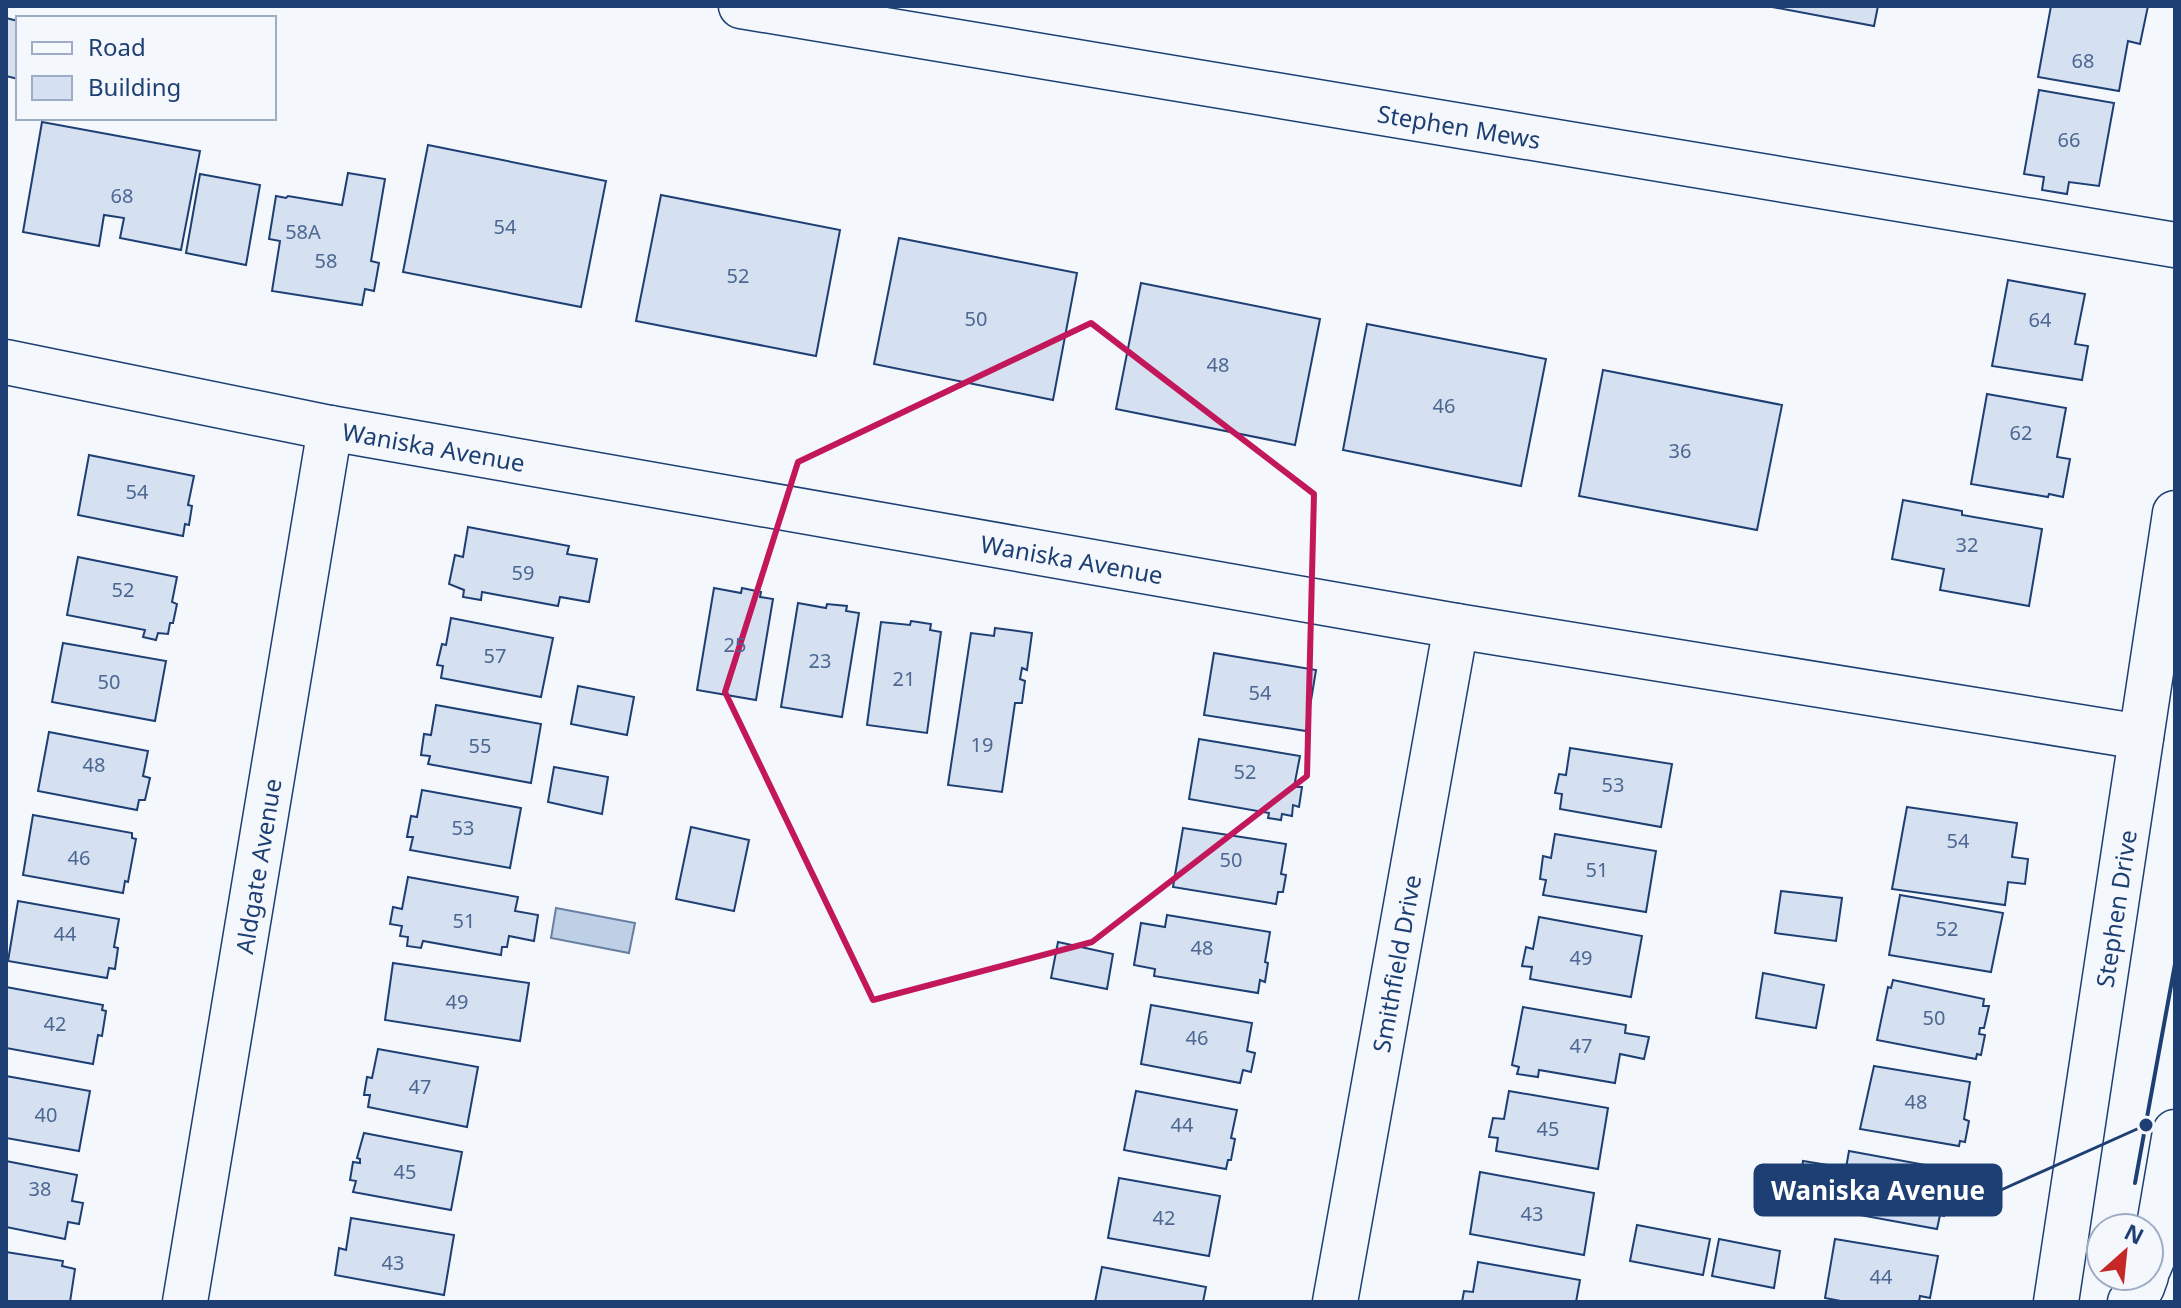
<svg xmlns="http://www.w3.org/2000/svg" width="2181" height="1308" viewBox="0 0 2181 1308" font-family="'Noto Sans',sans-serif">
  <rect width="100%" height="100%" fill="#f4f7fb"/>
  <path fill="#bed0e5" stroke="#687fa3" stroke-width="2" d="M 556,908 L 635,923 L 629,953 L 551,938 Z"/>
  <g fill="#d5e0f0" stroke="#1d3f73" stroke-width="2">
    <path d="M 1767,6 L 1878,6 L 1874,26 Z"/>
    <path d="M 2051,6 L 2148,6 L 2140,44 L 2128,41 L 2119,91 L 2038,77 Z"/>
    <path d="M 6,18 L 18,21 L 18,79 L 6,76 Z"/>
    <path d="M 2039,90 L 2114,103 L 2099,186 L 2069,182 L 2067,194 L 2042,190 L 2044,177 L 2024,174 Z"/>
    <path d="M 42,122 L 200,151 L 181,250 L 120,238 L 124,218 L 104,215 L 99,246 L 23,232 Z"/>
    <path d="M 428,145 L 606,181 L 581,307 L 403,272 Z"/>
    <path d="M 348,173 L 385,179 L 371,261 L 379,263 L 374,291 L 365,289 L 362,305 L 272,291 L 280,241 L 269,239 L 276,196 L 286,198 L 288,196 L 342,205 Z"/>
    <path d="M 200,174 L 260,185 L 246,265 L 186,253 Z"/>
    <path d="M 661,195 L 840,230 L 816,356 L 636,321 Z"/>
    <path d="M 899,238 L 1077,273 L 1053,400 L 874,364 Z"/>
    <path d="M 2008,280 L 2085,294 L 2075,344 L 2088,346 L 2082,380 L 1992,366 Z"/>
    <path d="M 1141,283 L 1320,319 L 1295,445 L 1116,409 Z"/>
    <path d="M 1367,324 L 1546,359 L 1521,486 L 1343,450 Z"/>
    <path d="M 1603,370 L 1782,405 L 1757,530 L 1579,496 Z"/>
    <path d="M 1987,394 L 2066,408 L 2057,457 L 2070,459 L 2063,497 L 2049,494 L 2048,497 L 1971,484 Z"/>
    <path d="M 89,455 L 194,476 L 188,505 L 192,506 L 189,525 L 185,524 L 183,536 L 78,515 Z"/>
    <path d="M 1903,500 L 1962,511 L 1962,515 L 2042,529 L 2029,606 L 1940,590 L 1944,569 L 1892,559 Z"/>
    <path d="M 468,527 L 569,546 L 567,554 L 597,559 L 589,602 L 560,597 L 558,606 L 482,592 L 481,600 L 463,597 L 464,590 L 449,584 L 455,555 L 463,557 Z"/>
    <path d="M 78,557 L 177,577 L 172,602 L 177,604 L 173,623 L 170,623 L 168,634 L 158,633 L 156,640 L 143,637 L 145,630 L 67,615 Z"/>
    <path d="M 714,588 L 741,593 L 742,588 L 761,592 L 760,597 L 773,599 L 756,700 L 697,690 Z"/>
    <path d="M 798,603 L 826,608 L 827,604 L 847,606 L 846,611 L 859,613 L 842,717 L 781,707 Z"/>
    <path d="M 451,618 L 553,638 L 541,697 L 441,678 L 443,666 L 437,665 L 442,644 L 446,645 Z"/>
    <path d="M 911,621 L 931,624 L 930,630 L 941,632 L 927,733 L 867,725 L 881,622 L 910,625 Z"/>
    <path d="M 995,628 L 1032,633 L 1027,670 L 1022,668 L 1020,679 L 1025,681 L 1022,703 L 1015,703 L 1002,792 L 948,785 L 971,633 L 994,636 Z"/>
    <path d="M 63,643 L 166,661 L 155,721 L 52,702 Z"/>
    <path d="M 1214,653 L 1316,670 L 1306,731 L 1204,715 Z"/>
    <path d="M 578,686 L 634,697 L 627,735 L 571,724 Z"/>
    <path d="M 436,705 L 541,724 L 531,783 L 428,764 L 430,756 L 421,755 L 424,734 L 431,735 Z"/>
    <path d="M 49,732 L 148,751 L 143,776 L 150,778 L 145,800 L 139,800 L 137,810 L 38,791 Z"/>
    <path d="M 1199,739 L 1300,756 L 1294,787 L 1302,787 L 1299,807 L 1293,805 L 1292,816 L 1282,814 L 1281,820 L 1268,818 L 1269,813 L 1189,799 Z"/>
    <path d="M 1570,748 L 1672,764 L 1661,827 L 1560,809 L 1562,794 L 1555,793 L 1559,774 L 1566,775 Z"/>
    <path d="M 554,767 L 608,777 L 602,814 L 548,802 Z"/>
    <path d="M 422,790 L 521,808 L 510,868 L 410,850 L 413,837 L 407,837 L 411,816 L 417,817 Z"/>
    <path d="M 1907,807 L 2017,823 L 2012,857 L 2028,859 L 2025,884 L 2008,882 L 2005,905 L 1892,889 Z"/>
    <path d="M 33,815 L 132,833 L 132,838 L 136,839 L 128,882 L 125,881 L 123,893 L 23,875 Z"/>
    <path d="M 691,827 L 749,840 L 734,911 L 676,899 Z"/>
    <path d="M 1183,828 L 1286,844 L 1281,874 L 1286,875 L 1283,892 L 1278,892 L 1276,904 L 1173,887 Z"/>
    <path d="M 1555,834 L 1656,851 L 1646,912 L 1543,895 L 1546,880 L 1540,879 L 1543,856 L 1551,858 Z"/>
    <path d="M 408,877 L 518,897 L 515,911 L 538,915 L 534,941 L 509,936 L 507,947 L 502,947 L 501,955 L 423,941 L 421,948 L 407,946 L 408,937 L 400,936 L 402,926 L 390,924 L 393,907 L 402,909 Z"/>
    <path d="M 1781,891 L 1842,898 L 1836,941 L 1775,933 Z"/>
    <path d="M 1900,895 L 2003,913 L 1991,972 L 1889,955 Z"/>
    <path d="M 18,901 L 119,919 L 114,947 L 118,948 L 115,969 L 109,968 L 107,978 L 8,961 Z"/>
    <path d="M 1167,915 L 1270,932 L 1265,962 L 1268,963 L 1265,982 L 1260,980 L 1258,993 L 1154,976 L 1155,969 L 1134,965 L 1141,923 L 1165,927 Z"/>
    <path d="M 1539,917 L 1642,936 L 1631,997 L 1530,979 L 1532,967 L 1522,966 L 1526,947 L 1533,949 Z"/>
    <path d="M 1058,942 L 1113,954 L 1107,989 L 1051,978 Z"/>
    <path d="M 393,963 L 529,983 L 520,1041 L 385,1020 Z"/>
    <path d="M 1763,973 L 1824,985 L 1816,1028 L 1756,1018 Z"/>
    <path d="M 1893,980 L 1984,999 L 1983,1006 L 1989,1006 L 1984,1028 L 1980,1028 L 1979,1034 L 1985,1035 L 1981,1055 L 1977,1054 L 1976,1059 L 1877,1040 L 1888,987 L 1891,988 Z"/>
    <path d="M 6,987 L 103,1005 L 102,1010 L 106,1011 L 102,1036 L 98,1035 L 93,1064 L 6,1048 Z"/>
    <path d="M 1151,1005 L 1252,1023 L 1247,1051 L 1255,1053 L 1251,1072 L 1243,1070 L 1240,1083 L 1141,1064 Z"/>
    <path d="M 1523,1007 L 1626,1025 L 1625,1033 L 1649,1037 L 1644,1059 L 1620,1054 L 1615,1083 L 1539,1070 L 1538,1077 L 1517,1074 L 1519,1067 L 1512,1065 Z"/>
    <path d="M 378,1049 L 478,1067 L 467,1127 L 368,1107 L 370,1095 L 364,1095 L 367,1077 L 372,1078 Z"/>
    <path d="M 1874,1066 L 1970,1082 L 1964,1119 L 1969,1121 L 1965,1142 L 1960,1141 L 1959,1146 L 1860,1129 Z"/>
    <path d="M 6,1076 L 90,1091 L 79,1151 L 6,1138 Z"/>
    <path d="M 1136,1091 L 1237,1110 L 1231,1138 L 1235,1139 L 1231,1160 L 1228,1160 L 1226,1169 L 1124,1150 Z"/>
    <path d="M 1509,1091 L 1608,1108 L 1598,1169 L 1496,1151 L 1498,1138 L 1489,1137 L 1493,1118 L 1504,1119 Z"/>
    <path d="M 364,1133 L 462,1152 L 451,1210 L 353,1192 L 356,1181 L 350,1180 L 353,1162 L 360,1163 L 360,1159 L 357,1158 Z"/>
    <path d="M 1849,1151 L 1953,1170 L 1948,1211 L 1945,1210 L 1944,1216 L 1940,1215 L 1937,1229 L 1838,1211 L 1841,1194 L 1811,1188 L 1812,1186 L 1800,1183 L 1803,1161 L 1846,1168 Z"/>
    <path d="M 6,1161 L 77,1175 L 72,1201 L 83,1203 L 79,1224 L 68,1222 L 65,1239 L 6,1227 Z"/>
    <path d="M 1480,1172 L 1594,1193 L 1584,1255 L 1470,1234 Z"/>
    <path d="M 1119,1178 L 1220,1196 L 1209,1256 L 1108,1238 Z"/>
    <path d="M 351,1218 L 454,1235 L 444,1295 L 335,1275 L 339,1248 L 346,1250 Z"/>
    <path d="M 1637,1225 L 1710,1239 L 1703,1275 L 1630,1261 Z"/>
    <path d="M 1719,1239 L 1780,1251 L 1774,1288 L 1712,1276 Z"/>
    <path d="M 1835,1239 L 1938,1256 L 1930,1298 L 1920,1296 L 1919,1302 L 1846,1302 L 1825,1298 Z"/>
    <path d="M 6,1252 L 63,1261 L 62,1266 L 75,1269 L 70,1302 L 6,1302 Z"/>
    <path d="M 1478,1262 L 1580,1280 L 1576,1302 L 1462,1302 L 1464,1291 L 1473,1292 Z"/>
    <path d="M 1102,1267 L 1206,1287 L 1203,1302 L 1095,1302 Z"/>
  </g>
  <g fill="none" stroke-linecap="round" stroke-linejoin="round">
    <g stroke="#1d3f73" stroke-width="47">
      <g id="minor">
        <path id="s1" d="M 741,6 L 2175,245"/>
        <path id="s2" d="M 6,362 L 330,428 L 1456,626 L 2141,737"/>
        <path d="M 2149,1267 L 2154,1255 L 2175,1132"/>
        <path id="s3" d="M 185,1302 L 330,428"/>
        <path id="s4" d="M 1335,1302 L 1456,626"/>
        <path id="s5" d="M 2056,1302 L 2175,513"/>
        <path d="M 2130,1302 L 2142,1287 L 2146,1276"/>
      </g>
    </g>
    <use href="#minor" stroke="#f4f7fb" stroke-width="44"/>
    <path stroke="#1d3f73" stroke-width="4" d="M 2135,1183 L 2175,964"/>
  </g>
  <path fill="none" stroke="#c2185b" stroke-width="6" stroke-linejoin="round" d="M 1091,323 L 1314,494 L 1307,776 L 1092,942 L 873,1000 L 725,692 L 798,462 Z"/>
  <g text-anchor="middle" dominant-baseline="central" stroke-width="6" stroke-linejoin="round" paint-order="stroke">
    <g font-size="20" fill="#4b6792">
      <text x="2083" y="60">68</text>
      <text x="2069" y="139">66</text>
      <text x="122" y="195">68</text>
      <text x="505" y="226">54</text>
      <text x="303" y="231">58A</text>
      <text x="326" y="260">58</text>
      <text x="738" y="275">52</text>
      <text x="976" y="318">50</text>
      <text x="2040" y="319">64</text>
      <text x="1218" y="364">48</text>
      <text x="1444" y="405">46</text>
      <text x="2021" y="432">62</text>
      <text x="1680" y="450">36</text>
      <text x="137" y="491">54</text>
      <text x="1967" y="544">32</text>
      <text x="523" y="572">59</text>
      <text x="123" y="589">52</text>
      <text x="735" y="644">25</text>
      <text x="495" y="655">57</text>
      <text x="820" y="660">23</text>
      <text x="904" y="678">21</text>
      <text x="109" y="681">50</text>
      <text x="1260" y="692">54</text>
      <text x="982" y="744">19</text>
      <text x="480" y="745">55</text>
      <text x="94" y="764">48</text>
      <text x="1245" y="771">52</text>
      <text x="1613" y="784">53</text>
      <text x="463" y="827">53</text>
      <text x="1958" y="840">54</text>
      <text x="79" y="857">46</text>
      <text x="1231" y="859">50</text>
      <text x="1597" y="869">51</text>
      <text x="464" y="920">51</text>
      <text x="1947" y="928">52</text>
      <text x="65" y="933">44</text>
      <text x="1202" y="947">48</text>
      <text x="1581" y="957">49</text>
      <text x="457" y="1001">49</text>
      <text x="1934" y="1017">50</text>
      <text x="55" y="1023">42</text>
      <text x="1197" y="1037">46</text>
      <text x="1581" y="1045">47</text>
      <text x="420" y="1086">47</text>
      <text x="1916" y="1101">48</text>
      <text x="46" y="1114">40</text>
      <text x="1182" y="1124">44</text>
      <text x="1548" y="1128">45</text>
      <text x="405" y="1171">45</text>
      <text x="40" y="1188">38</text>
      <text x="1532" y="1213">43</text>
      <text x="1164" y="1217">42</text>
      <text x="393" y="1262">43</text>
      <text x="1881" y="1276">44</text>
    </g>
    <g font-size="24" fill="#1d3f73" stroke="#f4f7fb">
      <text stroke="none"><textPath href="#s1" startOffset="728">Stephen Mews</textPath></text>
      <text stroke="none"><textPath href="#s2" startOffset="436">Waniska Avenue</textPath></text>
      <text stroke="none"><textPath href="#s2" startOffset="1084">Waniska Avenue</textPath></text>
      <text stroke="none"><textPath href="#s3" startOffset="442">Aldgate Avenue</textPath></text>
      <text stroke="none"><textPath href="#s5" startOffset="398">Stephen Drive</textPath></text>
      <text stroke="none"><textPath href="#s4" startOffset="344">Smithfield Drive</textPath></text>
    </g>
  </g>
  <path fill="none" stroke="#1d3f73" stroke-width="3" d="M2146 1125L2001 1190"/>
  <circle fill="#1d3f73" stroke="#f4f7fb" stroke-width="3" cx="2146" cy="1125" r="8"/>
  <rect fill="#1d3f73" stroke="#1d3f73" stroke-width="3" x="1755" y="1165" width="246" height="50" rx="8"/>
  <g font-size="26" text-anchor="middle" font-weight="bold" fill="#fff">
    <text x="1878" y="1200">Waniska Avenue</text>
  </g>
  <rect width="2181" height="1308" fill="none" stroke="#1d3f73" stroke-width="16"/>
  <rect x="16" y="16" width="260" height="104" fill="#f4f7fb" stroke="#9eadc5" stroke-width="2"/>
  <rect x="32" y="42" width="40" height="12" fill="#f4f7fb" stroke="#9eadc5" stroke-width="2"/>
  <text x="88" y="56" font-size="24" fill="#1d3f73">Road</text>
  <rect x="32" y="76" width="40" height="24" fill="#d5e0f0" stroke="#9eadc5" stroke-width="2"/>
  <text x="88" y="96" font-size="24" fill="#1d3f73">Building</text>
  <g transform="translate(2125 1252) rotate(27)"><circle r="38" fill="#f4f7fb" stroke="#9eadc5" stroke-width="2"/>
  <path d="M0-6L14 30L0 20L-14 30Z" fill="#c62828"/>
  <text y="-12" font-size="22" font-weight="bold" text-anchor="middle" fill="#1d3f73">N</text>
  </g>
</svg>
